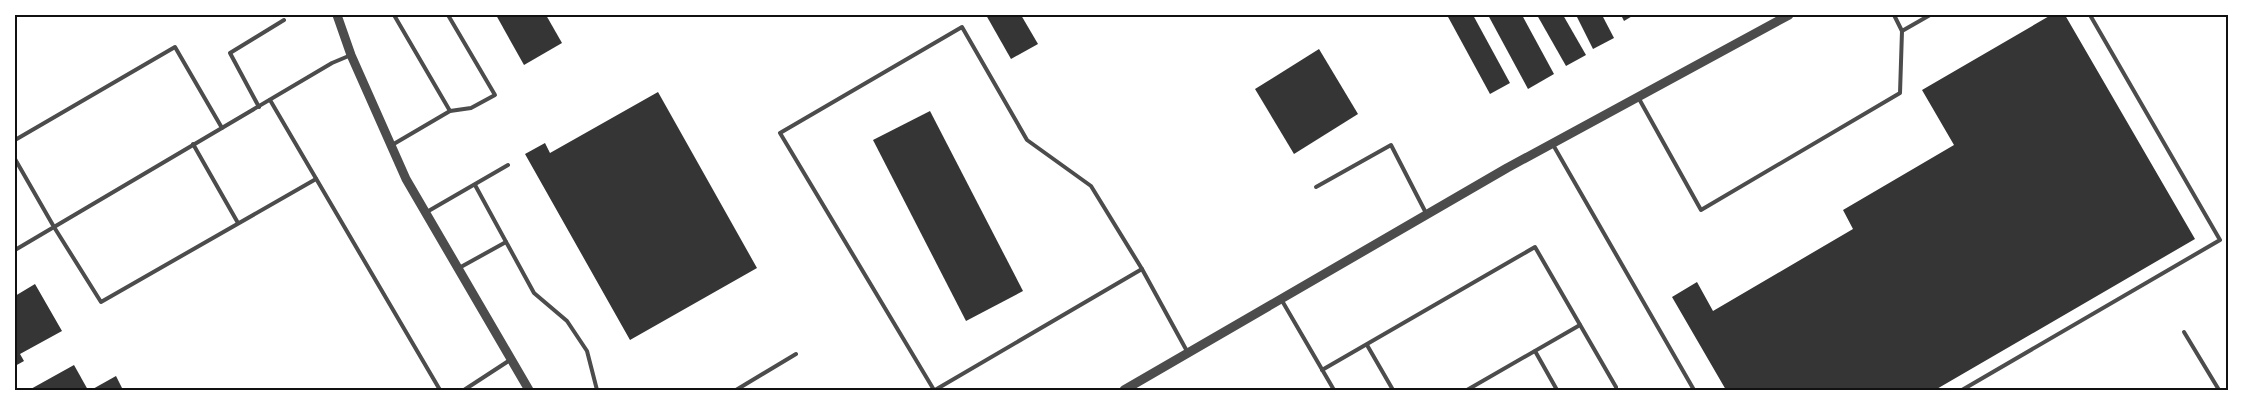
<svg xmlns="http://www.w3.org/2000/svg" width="2243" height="405" viewBox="0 0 2243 405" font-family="'Alegreya Sans',sans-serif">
  <rect width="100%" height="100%" fill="#fff"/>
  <g fill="#353535">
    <path d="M 496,15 L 546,15 L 562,43 L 524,65 Z"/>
    <path d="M 986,15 L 1021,15 L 1038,44 L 1011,59 Z"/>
    <path d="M 1447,15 L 1473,15 L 1510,83 L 1490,94 Z"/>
    <path d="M 1488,15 L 1522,15 L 1554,74 L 1528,89 Z"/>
    <path d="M 1537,15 L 1563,15 L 1586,55 L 1566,66 Z"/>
    <path d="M 1576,15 L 1602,15 L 1614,38 L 1593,49 Z"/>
    <path d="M 1621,15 L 1634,15 L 1624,21 Z"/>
    <path d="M 2051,15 L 2065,15 L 2195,239 L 1935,390 L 1726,390 L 1672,297 L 1697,282 L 1713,311 L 1853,229 L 1843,210 L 1954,145 L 1922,90 Z"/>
    <path d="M 1319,49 L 1358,114 L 1294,154 L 1255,89 Z"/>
    <path d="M 658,92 L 757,268 L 630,340 L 525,154 L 545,143 L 550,153 Z"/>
    <path d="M 930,111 L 1023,291 L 966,321 L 873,140 Z"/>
    <path d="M 35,284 L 62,331 L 20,354 L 24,361 L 15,366 L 15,296 Z"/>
    <path d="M 74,365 L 88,390 L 29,390 Z"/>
    <path d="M 116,376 L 123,390 L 91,390 Z"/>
  </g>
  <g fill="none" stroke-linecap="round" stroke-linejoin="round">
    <g stroke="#4c4c4c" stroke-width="4">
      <path d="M 394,15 L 450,111"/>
      <path d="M 1894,15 L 1902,31 L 1930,15"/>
      <path d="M 1638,97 L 1701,210 L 1900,93 L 1902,31"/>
      <path d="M 270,100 L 440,390"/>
      <path d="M 259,107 L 230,53 L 284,20"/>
      <path d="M 15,140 L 175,47 L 222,128"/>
      <path d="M 1552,143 L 1694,390"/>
      <path d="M 193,144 L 238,223"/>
      <path d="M 392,145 L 450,111 L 471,108 L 495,95 L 448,15"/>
      <path d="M 15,159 L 54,227 L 15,250"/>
      <path d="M 316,179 L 101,302 L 54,227 L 332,63 L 351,55"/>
      <path d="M 475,185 L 534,293 L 567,321 L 587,351 L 597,390"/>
      <path d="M 1316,187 L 1391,145 L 1427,215"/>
      <path d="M 425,213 L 508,165"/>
      <path d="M 459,268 L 506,242"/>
      <path d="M 1281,299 L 1334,390"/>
      <path d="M 2184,332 L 2219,390"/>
      <path d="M 1367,345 L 1393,390"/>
      <path d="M 1535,351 L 1557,390"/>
      <path d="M 1322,370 L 1535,247 L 1616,387"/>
      <path d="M 464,390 L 510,360"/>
      <path d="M 736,390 L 796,354"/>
      <path d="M 934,390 L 780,133 L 962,27 L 1027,140 L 1091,186 L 1142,269 L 1188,353"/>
      <path d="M 935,390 L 1142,269"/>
      <path d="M 1467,390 L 1580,325"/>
      <path d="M 1962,390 L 2220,240 L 2090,15"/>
    </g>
    <g stroke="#4c4c4c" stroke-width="9">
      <path d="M 337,15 L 351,55 L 406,179 L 529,390"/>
      <path d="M 1124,390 L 1507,168 L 1789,15"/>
    </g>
  </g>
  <rect width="2243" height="405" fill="none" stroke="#ffffff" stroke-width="32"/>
  <rect x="16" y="16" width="2211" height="373" fill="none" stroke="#111" stroke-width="2"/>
</svg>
